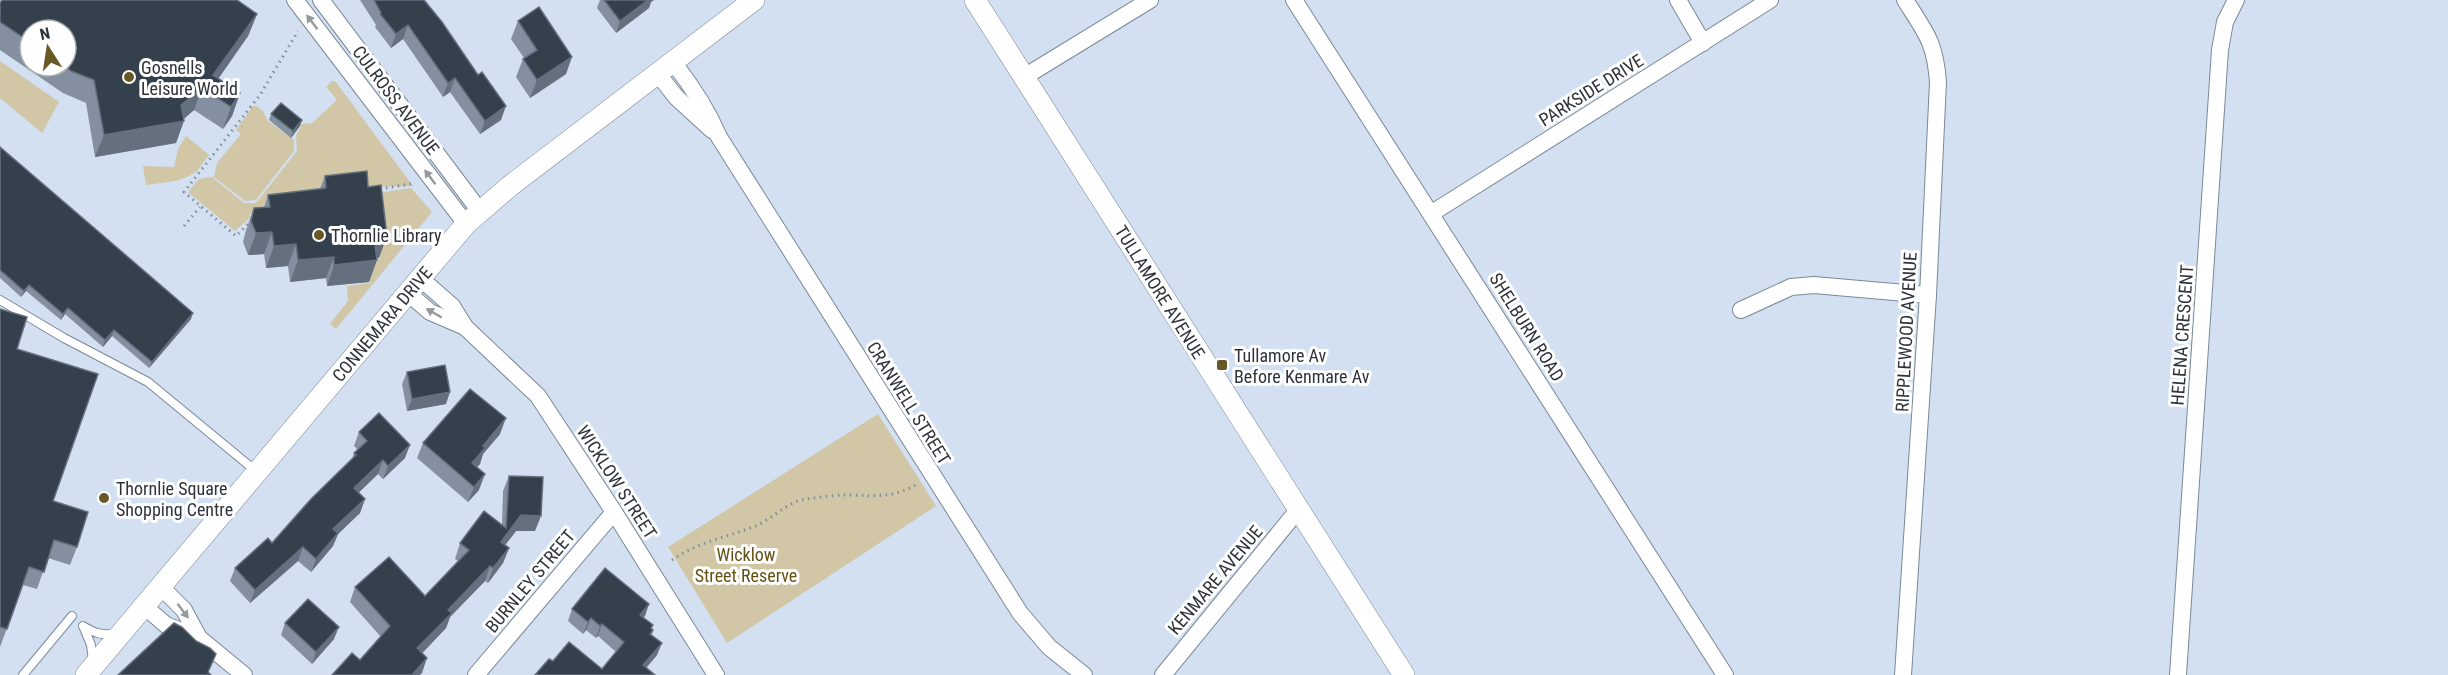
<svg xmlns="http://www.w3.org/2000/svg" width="2448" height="675" viewBox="0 0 2448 675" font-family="'Roboto Condensed',sans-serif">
  <rect width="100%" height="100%" fill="#d2e0f1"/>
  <g fill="#d1c6a5">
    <path d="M 0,61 L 59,102 L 42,133 L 0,98 Z"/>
    <path d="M 332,81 L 335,81 L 413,186 L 315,188 L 273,210 L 258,209 L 249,215 L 251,217 L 235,231 L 188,192 L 199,179 L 212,177 L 244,203 L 256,203 L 297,151 L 296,136 L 302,124 L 312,123 L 337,100 L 326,87 Z"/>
    <path d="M 253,106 L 256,106 L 263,111 L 268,121 L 294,140 L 294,151 L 256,200 L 245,201 L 214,177 L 217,163 L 241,134 L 236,130 Z"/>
    <path d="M 186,136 L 209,155 L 197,171 L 189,176 L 176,181 L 146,185 L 143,166 L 174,167 L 178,149 Z"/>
    <path d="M 411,188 L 432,212 L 336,329 L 330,324 L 348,301 L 347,286 L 370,283 L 368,261 L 380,259 L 378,229 L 317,193 L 384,192 Z"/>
    <path d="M 878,414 L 936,506 L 727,643 L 668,547 Z"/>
  </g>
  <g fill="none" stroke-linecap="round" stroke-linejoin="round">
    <g stroke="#7b8897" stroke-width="10">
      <g id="service">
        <path d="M 0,300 L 64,338 L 148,382 L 257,472"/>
        <path d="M 83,626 C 94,633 102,636 115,633"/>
        <path d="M 84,628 L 91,645 L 93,661"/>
        <path d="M 23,675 L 72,616"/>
      </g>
    </g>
    <g stroke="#7b8897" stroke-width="18">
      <g id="minor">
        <path d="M 295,0 L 466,224"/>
        <path d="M 321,0 L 479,210"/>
        <path d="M 1294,0 L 1725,675"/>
        <path d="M 1678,0 L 1703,43"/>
        <path d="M 673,62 C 692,86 707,109 719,137 L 1020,613 L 1049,647 L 1084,675"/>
        <path d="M 658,74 L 676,97 L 712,130"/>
        <path d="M 1024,77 L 1150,0"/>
        <path d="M 1432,213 L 1770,0"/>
        <path d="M 420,278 L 452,306 L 465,327 L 538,396 L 614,512 L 716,675"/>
        <path d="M 408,293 L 430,312 L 465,327"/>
        <path d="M 1741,310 L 1791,287 L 1814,285 L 1928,295"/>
        <path d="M 161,587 L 184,610 L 199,638"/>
        <path d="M 144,606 L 166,625 L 199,638 L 244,675"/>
        <path d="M 476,675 L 614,512"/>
        <path d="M 1163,675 L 1298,510"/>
        <path d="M 1903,675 L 1928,295 L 1938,82 C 1935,42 1926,33 1905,0"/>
        <path d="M 2178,675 L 2220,50 L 2225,22 L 2236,0"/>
      </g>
    </g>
    <g stroke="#7b8897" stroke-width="22">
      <g id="tertiary">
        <path d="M 975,0 L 1404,675"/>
        <path d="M 86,675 L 466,224 L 510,186 L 754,0"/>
      </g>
    </g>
    <g stroke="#848d9a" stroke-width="3" stroke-dasharray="1.5 4.5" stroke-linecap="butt">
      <path d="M 380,189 L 415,183"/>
      <path d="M 252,220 L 236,236 L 184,192 L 260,95 L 298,31"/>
      <path d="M 184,226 L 200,207"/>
      <path d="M 672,560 C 696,543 726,537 753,527 C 772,520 786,502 806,499 C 820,497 835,495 848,495 C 875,496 895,498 919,483"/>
    </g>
    <use href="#service" stroke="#fff" stroke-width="8"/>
    <use href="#minor" stroke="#fff" stroke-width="16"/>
    <use href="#tertiary" stroke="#fff" stroke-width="21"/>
  </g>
  <g fill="#84909f" fill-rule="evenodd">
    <path d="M 360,0 L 424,0 L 501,120 L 480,134 L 450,92 L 443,97 L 403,39 L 391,48 L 375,27 L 376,25 Z"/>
    <path d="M 600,0 L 654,0 L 651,2 L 649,8 L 616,33 L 597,8 Z"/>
    <path d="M 0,3 L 257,14 L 248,36 L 218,79 L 240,93 L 232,116 L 223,129 L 194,110 L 184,119 L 176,143 L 95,157 L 86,103 L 63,93 L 0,50 ZM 30,30 L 66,66 L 30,66 Z"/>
    <path d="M 518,21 L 566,74 L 530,98 L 516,77 L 523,59 L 524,58 L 511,39 Z"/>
    <path d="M 271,114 L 302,120 L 300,126 L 291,138 L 269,120 Z"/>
    <path d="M 0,147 L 191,319 L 149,368 L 112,336 L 103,347 L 65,314 L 61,320 L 26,291 L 21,297 L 0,278 Z"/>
    <path d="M 325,176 L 368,187 L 379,258 L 377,258 L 369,282 L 327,286 L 326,278 L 290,282 L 288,266 L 266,268 L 264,254 L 248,255 L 243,242 L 246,230 L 254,208 L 264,207 L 268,195 L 320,189 Z"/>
    <path d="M 0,309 L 17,349 L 53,501 L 77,547 L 70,565 L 48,558 L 37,589 L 23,585 L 0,647 Z"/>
    <path d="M 407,372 L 446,404 L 407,411 L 402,384 Z"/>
    <path d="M 359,432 L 405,458 L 383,479 L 378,474 L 358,493 L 365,499 L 360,513 L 338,534 L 333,546 L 311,572 L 298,561 L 250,603 L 230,581 L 235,568 L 272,543 L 352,460 L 354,453 L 358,450 L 354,446 Z"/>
    <path d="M 500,434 L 483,454 L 480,464 L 477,467 L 479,490 L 468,502 L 417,458 L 423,443 Z"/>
    <path d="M 509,476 L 535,531 L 516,531 L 505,545 L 509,548 L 503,563 L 488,583 L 485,581 L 450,617 L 446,628 L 422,653 L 422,673 L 360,660 L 381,637 L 350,602 L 355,587 L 425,596 L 458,561 L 455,559 L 460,543 L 502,525 L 503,491 Z"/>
    <path d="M 649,604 L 643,618 L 653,630 L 652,635 L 657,655 L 646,668 L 535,675 L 553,661 L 602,669 L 616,652 L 598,636 L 596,638 L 586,630 L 583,634 L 568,621 L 572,609 Z"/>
    <path d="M 285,623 L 334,639 L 312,664 L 281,635 Z"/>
  </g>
  <g fill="#64707e">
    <path d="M 648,0 L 654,0 L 651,2 L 649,8 L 616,33 L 620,21 Z"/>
    <path d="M 257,14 L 248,36 L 209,92 L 213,75 Z"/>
    <path d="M 408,25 L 403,39 L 391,48 L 396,34 Z"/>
    <path d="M 572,57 L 566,74 L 530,98 L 537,80 Z"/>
    <path d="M 455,78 L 450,92 L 443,97 L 448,83 Z"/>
    <path d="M 202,88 L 194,110 L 181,121 L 184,121 L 176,143 L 95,157 L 104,135 L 181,105 Z"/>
    <path d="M 240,93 L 232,116 L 223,129 L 231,107 Z"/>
    <path d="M 506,106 L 501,120 L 480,134 L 485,121 Z"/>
    <path d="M 302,120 L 300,126 L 291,138 L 293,131 Z"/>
    <path d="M 272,232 L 264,254 L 248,255 L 256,233 Z"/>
    <path d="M 387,236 L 379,258 L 366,259 L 374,237 Z"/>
    <path d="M 296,244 L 288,266 L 266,268 L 274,246 Z"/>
    <path d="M 334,257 L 326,278 L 290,282 L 298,260 Z"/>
    <path d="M 377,260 L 369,282 L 327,286 L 334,265 Z"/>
    <path d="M 29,285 L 26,291 L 21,297 L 24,291 Z"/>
    <path d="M 68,308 L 65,314 L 61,320 L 63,314 Z"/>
    <path d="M 193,313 L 191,319 L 149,368 L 152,362 Z"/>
    <path d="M 114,330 L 112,336 L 103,347 L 105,340 Z"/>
    <path d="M 450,392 L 446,404 L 407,411 L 412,399 Z"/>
    <path d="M 506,418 L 500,434 L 483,454 L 480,464 L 466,479 L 472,463 L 483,446 Z"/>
    <path d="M 410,445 L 405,458 L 383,479 L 388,466 Z"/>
    <path d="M 383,460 L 378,474 L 349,502 L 354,488 Z"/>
    <path d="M 485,474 L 479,490 L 468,502 L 474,487 Z"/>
    <path d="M 365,499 L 360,513 L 338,534 L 333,546 L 311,572 L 316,559 L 333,529 Z"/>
    <path d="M 521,515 L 541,516 L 535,531 L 516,531 L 496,557 L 501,542 Z"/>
    <path d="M 303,547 L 298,561 L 250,603 L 255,590 Z"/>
    <path d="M 509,548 L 503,563 L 488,583 L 493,568 Z"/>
    <path d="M 490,566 L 485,581 L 450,617 L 446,628 L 412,664 L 417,648 L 448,610 Z"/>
    <path d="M 649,604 L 645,616 L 636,627 L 640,615 Z"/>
    <path d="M 591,618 L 586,630 L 583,634 L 588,622 Z"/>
    <path d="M 602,624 L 598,636 L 596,638 L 600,626 Z"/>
    <path d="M 339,627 L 334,639 L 312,664 L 316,652 Z"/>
    <path d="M 662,643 L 657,655 L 640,675 L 643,665 Z"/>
    <path d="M 427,658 L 422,673 L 420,675 L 412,675 Z"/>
  </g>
  <g fill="#35404d" stroke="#64707e" stroke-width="1.5">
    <path d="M 2,0 L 237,0 L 257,14 L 213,75 L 240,93 L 231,107 L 202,88 L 181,105 L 184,121 L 104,135 L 94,80 L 71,71 L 64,66 L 66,66 L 66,30 L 30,30 L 30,42 L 0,22 L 0,3 Z"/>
    <path d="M 374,0 L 424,0 L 442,22 L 478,75 L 482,72 L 506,106 L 485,121 L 455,78 L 448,83 L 408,25 L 396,34 L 380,14 L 381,13 Z"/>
    <path d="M 604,0 L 648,0 L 620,21 Z"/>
    <path d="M 539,7 L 572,57 L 537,80 L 523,59 L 537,50 L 518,21 Z"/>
    <path d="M 281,103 L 302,120 L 293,131 L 271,114 Z"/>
    <path d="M 0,147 L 193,313 L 152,362 L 114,330 L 105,340 L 68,308 L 63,314 L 29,285 L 24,291 L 0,270 Z"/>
    <path d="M 367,171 L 368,187 L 381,185 L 387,236 L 374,237 L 377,260 L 334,265 L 334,257 L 298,260 L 296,244 L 274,246 L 272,232 L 256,233 L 251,221 L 254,208 L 270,207 L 268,195 L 326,188 L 325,176 Z"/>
    <path d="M 0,309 L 27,317 L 17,349 L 98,374 L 53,501 L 88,512 L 77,547 L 54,540 L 44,572 L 29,567 L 7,629 L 0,627 Z"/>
    <path d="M 445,365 L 450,392 L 412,399 L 407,372 Z"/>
    <path d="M 470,389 L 506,418 L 483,446 L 485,448 L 472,463 L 485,474 L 474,487 L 423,443 Z"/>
    <path d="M 379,413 L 410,445 L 388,466 L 383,460 L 354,488 L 365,499 L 333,529 L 338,533 L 316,559 L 303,547 L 255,590 L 235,568 L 268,538 L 272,543 L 311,499 L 356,455 L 354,453 L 367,441 L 359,432 Z"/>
    <path d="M 509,476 L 543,477 L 541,516 L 521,515 L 501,542 L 509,548 L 493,568 L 490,566 L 448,610 L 452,613 L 417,648 L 427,658 L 412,675 L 332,675 L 352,653 L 360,660 L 390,626 L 355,587 L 389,557 L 425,596 L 469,550 L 460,543 L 484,511 L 506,528 Z"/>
    <path d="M 605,568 L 649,604 L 640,615 L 653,625 L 651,628 L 653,630 L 650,634 L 662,643 L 643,665 L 655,675 L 535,675 L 549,659 L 553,661 L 569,642 L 602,669 L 624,642 L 602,624 L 600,626 L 591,618 L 588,622 L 572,609 Z"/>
    <path d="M 308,599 L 339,627 L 316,652 L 285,623 Z"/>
    <path d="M 174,623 L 182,627 L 196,641 L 210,648 L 216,654 L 208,672 L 211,675 L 118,675 Z"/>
  </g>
  <defs><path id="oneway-solid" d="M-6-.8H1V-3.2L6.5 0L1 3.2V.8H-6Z" transform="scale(1.5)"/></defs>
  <g fill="#96999c">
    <use href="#oneway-solid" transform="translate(312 22) rotate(-127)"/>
    <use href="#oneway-solid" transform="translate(430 177) rotate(-127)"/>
    <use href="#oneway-solid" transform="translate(434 313) rotate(-150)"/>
    <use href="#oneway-solid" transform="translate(183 611) rotate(53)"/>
  </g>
  <g fill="#685826" stroke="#fff" stroke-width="2">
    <circle cx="129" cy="77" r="6"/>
    <circle cx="319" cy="235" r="6"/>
    <rect x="1216" y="359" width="12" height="12" rx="3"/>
    <circle cx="104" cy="498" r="6"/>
  </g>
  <g text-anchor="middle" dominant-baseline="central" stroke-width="6" stroke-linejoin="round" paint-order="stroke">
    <g font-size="18" fill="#2e333a" stroke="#fff" text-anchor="start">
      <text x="141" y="67">Gosnells<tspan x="141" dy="21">Leisure World</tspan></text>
      <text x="331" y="235">Thornlie Library</text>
      <text x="1234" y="355">Tullamore Av<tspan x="1234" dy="21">Before Kenmare Av</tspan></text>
      <text x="116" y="488">Thornlie Square<tspan x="116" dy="21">Shopping Centre</tspan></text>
    </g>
    <g font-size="18" fill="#2e333a" stroke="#fff">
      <text transform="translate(1591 90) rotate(-32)">PARKSIDE DRIVE</text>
      <text transform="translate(396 100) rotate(53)">CULROSS AVENUE</text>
      <text transform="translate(1160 292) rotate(58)">TULLAMORE AVENUE</text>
      <text transform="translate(382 324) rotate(-50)">CONNEMARA DRIVE</text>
      <text transform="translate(1527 327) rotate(58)">SHELBURN ROAD</text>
      <text transform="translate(1906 332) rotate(-87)">RIPPLEWOOD AVENUE</text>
      <text transform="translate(2182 335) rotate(-86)">HELENA CRESCENT</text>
      <text transform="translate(909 403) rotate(58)">CRANWELL STREET</text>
      <text transform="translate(617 482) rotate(57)">WICKLOW STREET</text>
      <text transform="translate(1215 580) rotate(-50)">KENMARE AVENUE</text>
      <text transform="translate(530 581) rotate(-50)">BURNLEY STREET</text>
    </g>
    <g font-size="18" fill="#635113" stroke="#fff">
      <text x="746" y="554">Wicklow<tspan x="746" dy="21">Street Reserve</tspan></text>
    </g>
  </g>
  <g transform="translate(48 48) rotate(348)"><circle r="28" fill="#ffffff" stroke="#abadb0" stroke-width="1.5"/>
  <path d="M0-4.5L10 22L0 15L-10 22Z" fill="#685826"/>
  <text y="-9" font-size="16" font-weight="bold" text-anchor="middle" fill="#2e333a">N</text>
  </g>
</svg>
